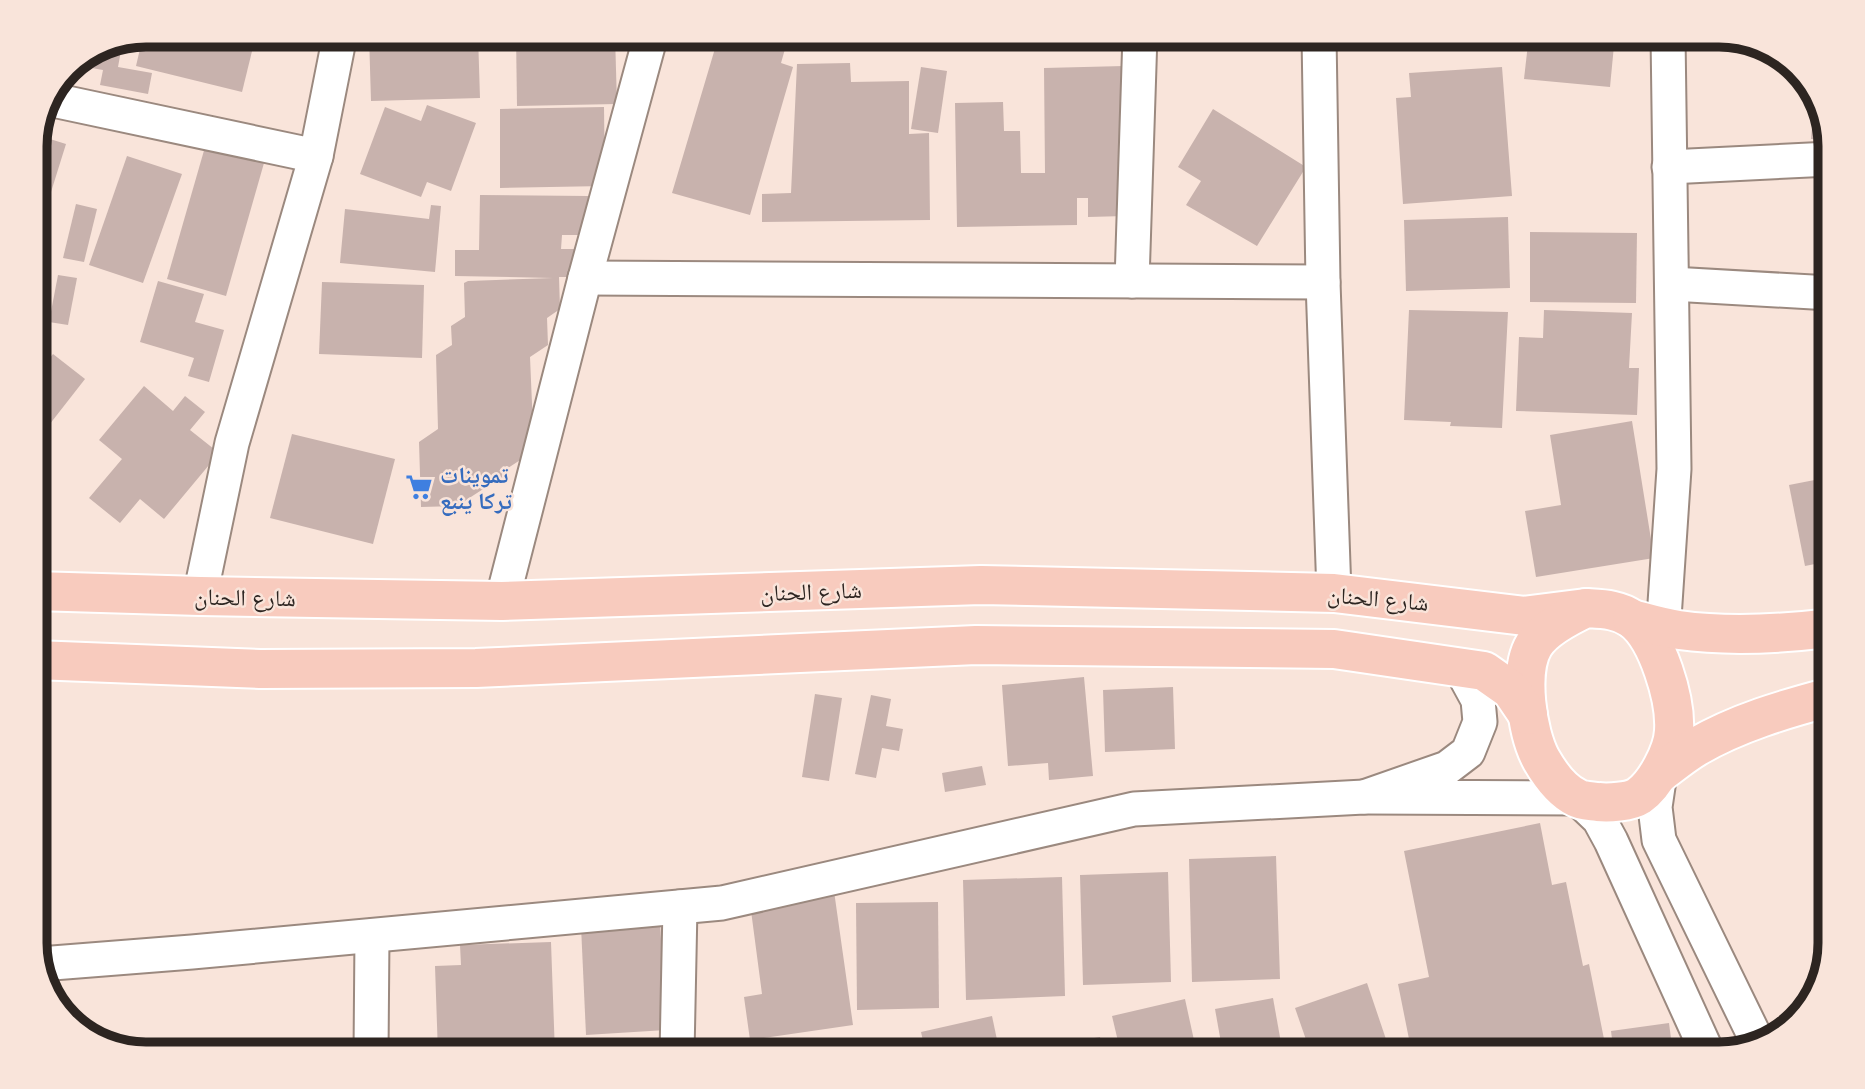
<svg xmlns="http://www.w3.org/2000/svg" width="1865" height="1089" viewBox="0 0 1865 1089" font-family="'PT Sans','Noto Naskh Arabic',sans-serif">
  <rect width="100%" height="100%" fill="#f9e4da"/>
  <g fill="#c8b2ad">
    <path d="M 147,35 L 256,35 L 242,92 L 136,66 L 143,36 Z"/>
    <path d="M 369,35 L 478,35 L 480,98 L 371,101 Z"/>
    <path d="M 516,35 L 615,35 L 617,104 L 517,106 Z"/>
    <path d="M 719,35 L 789,35 L 781,63 L 793,67 L 750,215 L 672,193 Z"/>
    <path d="M 835,35 L 867,35 L 866,51 L 834,48 Z"/>
    <path d="M 1031,35 L 1121,35 L 1120,48 L 1031,46 Z"/>
    <path d="M 1392,35 L 1507,35 L 1505,51 L 1392,41 Z"/>
    <path d="M 1529,35 L 1615,35 L 1610,87 L 1524,79 Z"/>
    <path d="M 122,45 L 118,67 L 152,73 L 148,94 L 100,85 L 103,70 L 75,65 Z"/>
    <path d="M 850,63 L 851,82 L 909,81 L 909,134 L 929,133 L 930,220 L 762,222 L 762,194 L 791,193 L 797,64 Z"/>
    <path d="M 1124,66 L 1125,216 L 1088,217 L 1088,198 L 1077,198 L 1077,225 L 957,227 L 955,103 L 1003,102 L 1004,131 L 1020,131 L 1021,173 L 1045,173 L 1044,68 Z"/>
    <path d="M 921,67 L 947,71 L 938,133 L 911,129 Z"/>
    <path d="M 1502,67 L 1512,196 L 1403,204 L 1396,98 L 1411,97 L 1409,73 Z"/>
    <path d="M 1815,91 L 1830,140 L 1811,139 Z"/>
    <path d="M 427,105 L 476,123 L 451,191 L 427,182 L 421,197 L 360,174 L 385,107 L 421,121 Z"/>
    <path d="M 604,107 L 605,186 L 500,188 L 500,109 Z"/>
    <path d="M 1213,109 L 1306,167 L 1257,246 L 1186,205 L 1201,181 L 1178,167 Z"/>
    <path d="M 37,135 L 66,144 L 36,240 L 35,140 Z"/>
    <path d="M 205,147 L 264,163 L 226,296 L 167,279 Z"/>
    <path d="M 127,156 L 182,174 L 143,283 L 89,265 Z"/>
    <path d="M 480,195 L 588,196 L 587,235 L 562,235 L 561,249 L 578,249 L 578,277 L 559,277 L 560,309 L 547,318 L 548,345 L 530,357 L 534,451 L 502,472 L 503,481 L 494,482 L 457,506 L 421,507 L 419,442 L 438,429 L 436,355 L 452,345 L 451,326 L 465,317 L 464,283 L 468,281 L 553,278 L 455,276 L 455,250 L 479,250 Z"/>
    <path d="M 76,204 L 97,209 L 84,262 L 63,258 Z"/>
    <path d="M 431,205 L 441,206 L 435,272 L 340,263 L 345,209 L 429,219 Z"/>
    <path d="M 1508,217 L 1510,288 L 1406,291 L 1404,220 Z"/>
    <path d="M 1530,232 L 1637,233 L 1636,303 L 1530,302 Z"/>
    <path d="M 58,275 L 77,278 L 68,325 L 49,322 Z"/>
    <path d="M 158,281 L 204,294 L 195,322 L 224,330 L 209,382 L 188,376 L 194,358 L 140,342 Z"/>
    <path d="M 322,282 L 424,285 L 422,358 L 319,354 Z"/>
    <path d="M 1409,310 L 1508,312 L 1502,428 L 1450,426 L 1451,422 L 1404,420 Z"/>
    <path d="M 1544,310 L 1632,313 L 1629,368 L 1639,368 L 1637,415 L 1516,411 L 1519,337 L 1543,338 Z"/>
    <path d="M 53,354 L 85,379 L 35,443 L 35,376 Z"/>
    <path d="M 144,386 L 173,411 L 185,396 L 205,412 L 190,430 L 219,453 L 164,519 L 140,499 L 120,523 L 89,498 L 122,459 L 99,440 Z"/>
    <path d="M 1632,421 L 1654,558 L 1536,577 L 1525,511 L 1561,505 L 1550,435 Z"/>
    <path d="M 292,434 L 395,459 L 373,544 L 270,518 Z"/>
    <path d="M 1830,477 L 1830,561 L 1805,566 L 1789,485 Z"/>
    <path d="M 1084,677 L 1093,776 L 1049,780 L 1048,763 L 1008,766 L 1002,685 Z"/>
    <path d="M 1173,687 L 1175,749 L 1105,752 L 1103,690 Z"/>
    <path d="M 815,694 L 842,698 L 829,781 L 802,777 Z"/>
    <path d="M 871,695 L 891,699 L 886,726 L 903,729 L 899,751 L 882,748 L 876,778 L 855,774 Z"/>
    <path d="M 982,766 L 986,785 L 945,792 L 942,773 Z"/>
    <path d="M 1540,823 L 1552,885 L 1566,882 L 1583,966 L 1589,964 L 1606,1049 L 1583,1054 L 1412,1054 L 1398,984 L 1429,977 L 1404,851 Z"/>
    <path d="M 1276,856 L 1280,979 L 1192,982 L 1189,859 Z"/>
    <path d="M 1168,872 L 1171,982 L 1083,985 L 1080,875 Z"/>
    <path d="M 1062,877 L 1065,996 L 966,1000 L 963,880 Z"/>
    <path d="M 834,891 L 853,1025 L 750,1040 L 744,997 L 762,994 L 750,903 Z"/>
    <path d="M 938,902 L 939,1008 L 857,1010 L 856,903 Z"/>
    <path d="M 660,921 L 666,1030 L 586,1035 L 581,926 Z"/>
    <path d="M 551,942 L 555,1054 L 438,1054 L 435,966 L 461,965 L 460,945 Z"/>
    <path d="M 1367,983 L 1391,1054 L 1311,1054 L 1295,1008 Z"/>
    <path d="M 1273,998 L 1283,1054 L 1223,1054 L 1215,1009 Z"/>
    <path d="M 1185,999 L 1197,1054 L 1121,1054 L 1112,1016 Z"/>
    <path d="M 992,1016 L 1000,1054 L 926,1054 L 921,1032 Z"/>
    <path d="M 1669,1023 L 1673,1054 L 1614,1054 L 1611,1031 Z"/>
    <path d="M 1100,1037 L 1103,1054 L 1066,1054 L 1064,1043 Z"/>
    <path d="M 814,1040 L 815,1054 L 739,1054 L 738,1048 Z"/>
  </g>
  <g fill="none" stroke-linecap="round" stroke-linejoin="round">
    <g stroke="#9b897f" stroke-width="37">
      <g id="minor">
        <path d="M 1319,35 L 1323,282 L 1334,593"/>
        <path d="M 53,100 L 316,156"/>
        <path d="M 1669,167 L 1830,159"/>
        <path d="M 585,278 L 1323,282"/>
        <path d="M 1132,281 L 1140,35"/>
        <path d="M 1672,284 L 1830,293"/>
        <path d="M 200,596 L 232,443 L 316,156 L 340,35"/>
        <path d="M 502,601 L 585,278 L 651,35"/>
        <path d="M 1663,633 L 1674,469 L 1668,35"/>
        <path d="M 1460,667 L 1478,700 L 1480,722 L 1468,752 L 1447,768 L 1364,797 L 1577,798 L 1599,819 L 1611,841 L 1708,1054"/>
        <path d="M 1660,773 L 1655,807 L 1659,840 L 1758,1043"/>
        <path d="M 40,964 L 192,952 L 722,903 L 1134,809 L 1364,797"/>
        <path d="M 371,1054 L 372,936"/>
        <path d="M 677,1054 L 680,907"/>
      </g>
    </g>
    <g stroke="#fff" stroke-width="42">
      <g id="major">
        <path d="M 35,591 L 200,596 L 502,601 L 981,585 L 1334,593 L 1524,616 L 1586,608"/>
        <path d="M 1586,608 C 1602,609 1618,609 1632,619 C 1658,638 1676,700 1674,731 C 1673,751 1656,784 1639,796 C 1630,802 1608,803 1598,802 C 1591,801 1582,801 1577,798 C 1562,791 1549,773 1541,759 C 1527,733 1518,671 1534,645 C 1544,629 1569,616 1586,608 Z"/>
        <path d="M 1632,619 C 1647,623 1663,628 1679,630 C 1729,637 1780,634 1830,628"/>
        <path d="M 35,660 L 260,669 L 476,668 L 976,645 L 1334,649 L 1484,671 L 1511,690 L 1528,715"/>
        <path d="M 1660,773 C 1672,764 1684,754 1696,747 C 1737,723 1785,709 1830,697"/>
      </g>
    </g>
    <use href="#minor" stroke="#fff" stroke-width="33"/>
    <use href="#major" stroke="#f8cbbe" stroke-width="38"/>
  </g>
  <defs>
    <g id="supermarket-bare" transform="scale(2.1)"><path d="M-6-5.5h2.5l.6 2H6L4.5 2H-2.5L-4.4-4H-6ZM-1.5 3.2a1.3 1.3 0 1 0 .1 0ZM3 3.2a1.3 1.3 0 1 0 .1 0Z" fill="#3f7fe0" stroke="#f9e4da" stroke-width="2.5" paint-order="stroke"/></g>
  </defs>
  <g fill-rule="evenodd">
    <use href="#supermarket-bare" x="419" y="487"/>
  </g>
  <g text-anchor="middle" dominant-baseline="central" stroke-width="5" stroke-linejoin="round" paint-order="stroke">
    <g font-size="23" font-weight="bold" fill="#366cbe" stroke="#f9e4da" text-anchor="start">
      <text x="440" y="474">تموينات<tspan x="440" dy="26">تركا ينبع</tspan></text>
    </g>
    <g font-size="23" fill="#2d2521" stroke="#f9e4da">
      <text transform="translate(811 591) rotate(-2)">شارع الحنان</text>
      <text transform="translate(245 597) rotate(1)">شارع الحنان</text>
      <text transform="translate(1378 598) rotate(5)">شارع الحنان</text>
    </g>
  </g>
  <path d="M0 0H1865V1089H0ZM146 47H1719A99 99 0 0 1 1818 146V943A99 99 0 0 1 1719 1042H146A99 99 0 0 1 47 943V146A99 99 0 0 1 146 47Z" fill="#f9e4da" fill-rule="evenodd"/>
  <path fill="none" stroke="#2d2521" stroke-width="9" d="M146 47H1719A99 99 0 0 1 1818 146V943A99 99 0 0 1 1719 1042H146A99 99 0 0 1 47 943V146A99 99 0 0 1 146 47Z"/>
</svg>
